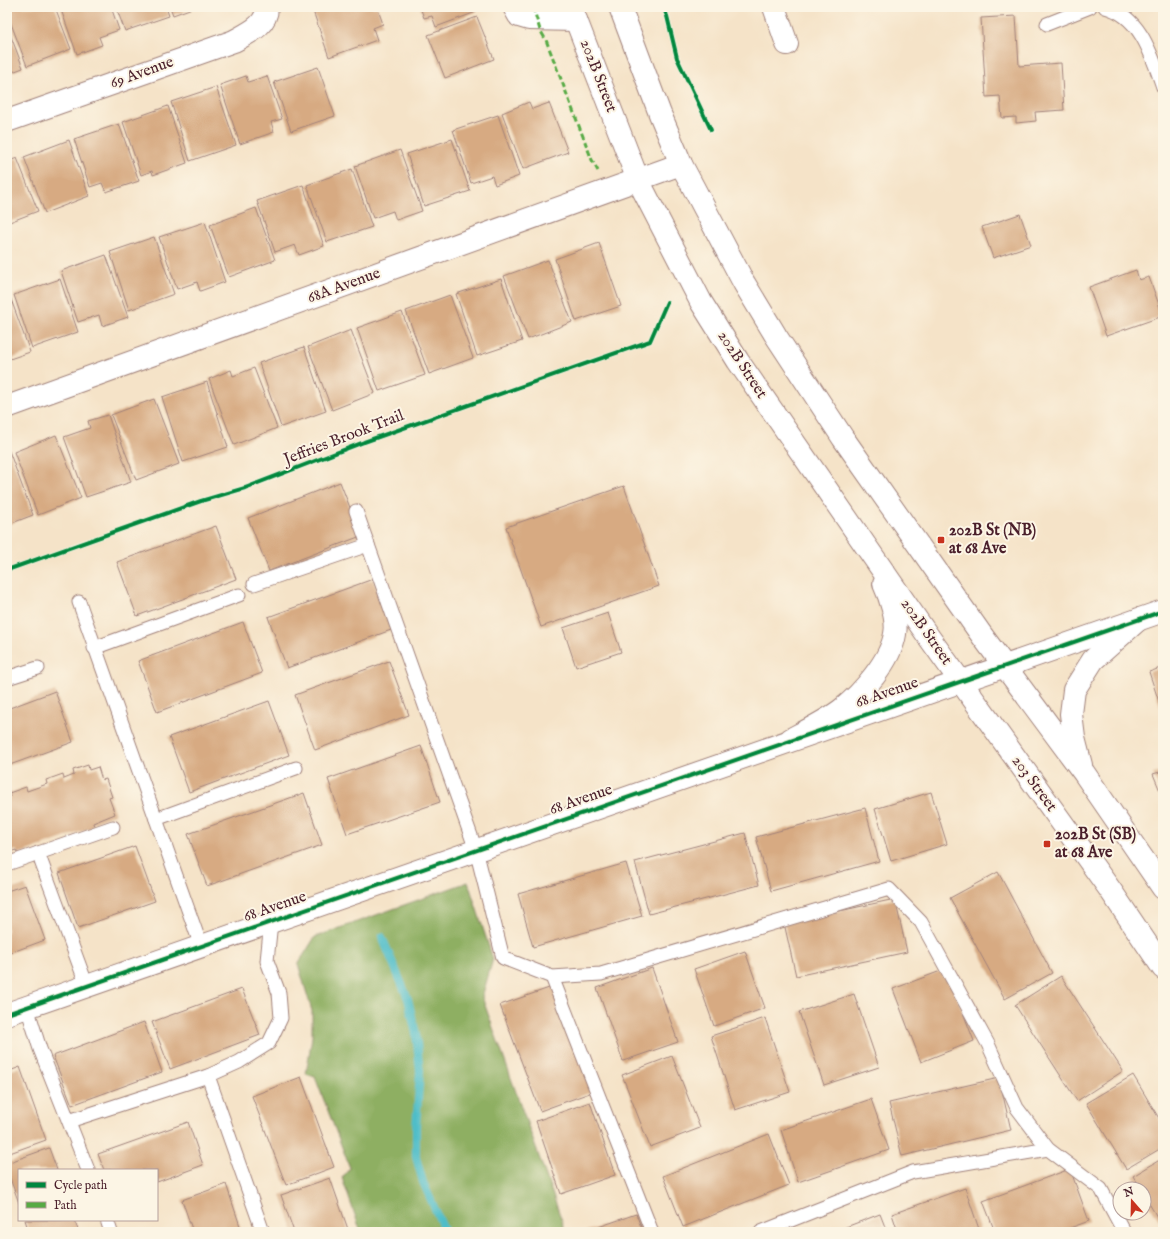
<svg xmlns="http://www.w3.org/2000/svg" width="1170" height="1239" viewBox="0 0 1170 1239" font-family="'IM FELL English',serif">
  <rect width="100%" height="100%" fill="#fcf5e5"/>
  <filter id="ink" filterUnits="userSpaceOnUse"><feTurbulence type="fractalNoise" baseFrequency=".025" numOctaves="2"/><feDisplacementMap in="SourceGraphic" scale="8" xChannelSelector="R" yChannelSelector="G"/><feConvolveMatrix kernelMatrix="1 2 1 2 8 2 1 2 1" color-interpolation-filters="sRGB"/></filter>
  <filter id="wash" filterUnits="userSpaceOnUse"><feTurbulence type="fractalNoise" baseFrequency=".012" numOctaves="4" result="noise"/><feDisplacementMap in="SourceGraphic" scale="16" xChannelSelector="R" yChannelSelector="G"/><feGaussianBlur stdDeviation="0.9" result="paint"/><feColorMatrix in="noise" values="0 0 0 0 0 0 0 0 0 0 0 0 0 0 0 0 0 1.4 0 .05"/><feComposite in="paint" operator="in"/></filter>
  <g filter="url(#wash)">
    <rect width="100%" height="100%" fill="#f5e3c8"/>
    <path fill="#8eaf62" stroke="#6c6746" d="M 468,882 L 493,959 L 482,997 L 566,1232 L 361,1232 L 342,1178 L 350,1168 L 315,1077 L 306,1074 L 312,1037 L 312,1011 L 298,964 L 315,937 Z"/>
    <g fill="none" stroke-linecap="round" stroke-linejoin="round">
      <path stroke="#50bdc8" stroke-width="8" d="M 382,937 L 408,999 L 416,1034 L 420,1071 L 416,1128 L 416,1157 L 423,1182 L 445,1232"/>
    </g>
    <g id="blocks">
      <g fill="#d7aa82">
        <path d="M 14,7 L 55,7 L 71,49 L 27,66 L 7,13 L 7,10 Z"/>
        <path d="M 60,7 L 111,7 L 119,30 L 99,37 L 102,45 L 77,54 Z"/>
        <path d="M 116,7 L 166,7 L 169,16 L 125,31 Z"/>
        <path d="M 170,7 L 195,7 L 173,15 Z"/>
        <path d="M 326,7 L 377,7 L 383,24 L 373,28 L 377,40 L 329,57 L 313,11 Z"/>
        <path d="M 420,7 L 475,7 L 476,12 L 436,27 L 432,16 L 424,18 Z"/>
        <path d="M 1016,16 L 1019,66 L 1061,63 L 1064,110 L 1035,112 L 1036,121 L 1016,123 L 1016,117 L 1002,118 L 1000,96 L 986,97 L 981,18 Z"/>
        <path d="M 477,17 L 494,59 L 445,78 L 428,35 Z"/>
        <path d="M 7,26 L 23,68 L 7,74 Z"/>
        <path d="M 318,67 L 335,116 L 291,131 L 274,82 Z"/>
        <path d="M 246,76 L 248,82 L 267,76 L 282,119 L 271,122 L 274,132 L 240,144 L 220,85 Z"/>
        <path d="M 216,87 L 236,145 L 190,161 L 171,102 Z"/>
        <path d="M 529,102 L 532,109 L 549,103 L 568,152 L 523,169 L 502,113 Z"/>
        <path d="M 168,106 L 187,163 L 153,175 L 152,171 L 141,175 L 123,122 Z"/>
        <path d="M 498,115 L 519,176 L 495,185 L 492,176 L 471,183 L 453,130 Z"/>
        <path d="M 119,124 L 139,181 L 106,192 L 102,183 L 90,187 L 74,139 Z"/>
        <path d="M 452,139 L 470,191 L 424,206 L 407,154 Z"/>
        <path d="M 69,140 L 89,196 L 45,213 L 24,157 Z"/>
        <path d="M 400,150 L 422,211 L 396,220 L 393,211 L 373,218 L 355,166 Z"/>
        <path d="M 17,158 L 38,211 L 7,223 L 7,162 Z"/>
        <path d="M 352,169 L 372,227 L 327,242 L 307,185 Z"/>
        <path d="M 303,185 L 324,246 L 299,255 L 295,245 L 275,252 L 257,201 Z"/>
        <path d="M 256,208 L 275,260 L 229,277 L 210,225 Z"/>
        <path d="M 1020,214 L 1031,245 L 993,258 L 982,227 Z"/>
        <path d="M 205,222 L 225,282 L 200,291 L 197,282 L 177,289 L 159,237 Z"/>
        <path d="M 154,237 L 174,294 L 129,310 L 110,252 Z"/>
        <path d="M 599,243 L 621,306 L 576,321 L 555,259 Z"/>
        <path d="M 106,255 L 128,317 L 102,326 L 99,315 L 78,322 L 61,271 Z"/>
        <path d="M 548,260 L 572,322 L 528,339 L 504,276 Z"/>
        <path d="M 1136,270 L 1139,280 L 1149,277 L 1163,316 L 1106,336 L 1089,287 Z"/>
        <path d="M 60,279 L 78,332 L 32,348 L 14,295 Z"/>
        <path d="M 501,279 L 522,341 L 477,356 L 456,294 Z"/>
        <path d="M 8,291 L 30,352 L 7,360 L 7,292 Z"/>
        <path d="M 450,295 L 473,358 L 429,374 L 406,311 Z"/>
        <path d="M 402,312 L 425,375 L 379,391 L 357,328 Z"/>
        <path d="M 351,330 L 375,393 L 332,410 L 308,347 Z"/>
        <path d="M 304,347 L 326,411 L 281,427 L 259,363 Z"/>
        <path d="M 254,368 L 277,428 L 234,445 L 209,379 L 231,370 L 233,376 Z"/>
        <path d="M 207,382 L 228,447 L 183,462 L 162,397 Z"/>
        <path d="M 154,399 L 179,464 L 136,480 L 111,415 Z"/>
        <path d="M 108,415 L 131,482 L 86,497 L 64,437 L 90,428 L 88,421 Z"/>
        <path d="M 56,435 L 81,498 L 38,515 L 14,452 Z"/>
        <path d="M 7,451 L 9,451 L 33,515 L 7,525 Z"/>
        <path d="M 340,482 L 361,536 L 269,571 L 248,518 Z"/>
        <path d="M 624,486 L 659,586 L 541,627 L 506,527 Z"/>
        <path d="M 216,526 L 236,579 L 137,616 L 117,562 Z"/>
        <path d="M 373,579 L 391,630 L 287,668 L 268,617 Z"/>
        <path d="M 608,613 L 621,652 L 576,667 L 563,628 Z"/>
        <path d="M 243,622 L 262,673 L 157,712 L 138,661 Z"/>
        <path d="M 389,661 L 409,715 L 315,750 L 295,695 Z"/>
        <path d="M 1163,667 L 1163,714 L 1149,672 Z"/>
        <path d="M 55,691 L 73,742 L 7,766 L 7,709 Z"/>
        <path d="M 269,701 L 289,755 L 189,792 L 169,737 Z"/>
        <path d="M 421,746 L 440,802 L 347,834 L 328,779 Z"/>
        <path d="M 88,765 L 89,770 L 98,767 L 102,780 L 106,779 L 112,797 L 109,798 L 115,814 L 93,823 L 94,827 L 18,854 L 16,850 L 7,853 L 7,798 L 10,797 L 9,793 L 26,787 L 27,791 L 47,784 L 46,780 L 63,774 L 64,779 L 74,775 L 73,770 Z"/>
        <path d="M 1163,771 L 1163,798 L 1153,774 Z"/>
        <path d="M 931,792 L 947,844 L 891,861 L 875,809 Z"/>
        <path d="M 304,793 L 322,845 L 207,886 L 188,834 Z"/>
        <path d="M 865,808 L 879,861 L 771,891 L 756,837 Z"/>
        <path d="M 745,833 L 759,885 L 649,914 L 635,862 Z"/>
        <path d="M 135,846 L 155,901 L 78,928 L 59,873 Z"/>
        <path d="M 626,863 L 642,916 L 533,947 L 518,894 Z"/>
        <path d="M 998,872 L 1052,973 L 1005,999 L 950,898 Z"/>
        <path d="M 25,885 L 45,940 L 7,954 L 7,891 Z"/>
        <path d="M 895,899 L 907,952 L 796,976 L 784,923 Z"/>
        <path d="M 745,951 L 765,1008 L 714,1026 L 694,969 Z"/>
        <path d="M 652,968 L 678,1042 L 623,1061 L 597,988 Z"/>
        <path d="M 946,969 L 974,1041 L 921,1062 L 893,989 Z"/>
        <path d="M 1061,976 L 1123,1071 L 1077,1101 L 1015,1005 Z"/>
        <path d="M 555,986 L 595,1091 L 540,1111 L 500,1005 Z"/>
        <path d="M 242,989 L 260,1035 L 170,1069 L 152,1022 Z"/>
        <path d="M 854,994 L 879,1067 L 824,1085 L 799,1012 Z"/>
        <path d="M 765,1018 L 790,1092 L 735,1110 L 711,1036 Z"/>
        <path d="M 144,1022 L 162,1072 L 72,1105 L 53,1056 Z"/>
        <path d="M 672,1056 L 700,1128 L 650,1147 L 622,1075 Z"/>
        <path d="M 20,1067 L 46,1140 L 7,1154 L 7,1072 Z"/>
        <path d="M 1133,1075 L 1163,1125 L 1163,1147 L 1126,1169 L 1086,1103 Z"/>
        <path d="M 301,1077 L 334,1167 L 286,1185 L 252,1096 Z"/>
        <path d="M 999,1078 L 1011,1130 L 902,1156 L 889,1103 Z"/>
        <path d="M 871,1099 L 889,1150 L 798,1182 L 781,1130 Z"/>
        <path d="M 590,1102 L 615,1175 L 561,1194 L 536,1121 Z"/>
        <path d="M 188,1122 L 203,1165 L 157,1182 L 157,1170 L 104,1170 L 98,1154 Z"/>
        <path d="M 769,1134 L 789,1185 L 683,1227 L 663,1176 Z"/>
        <path d="M 49,1148 L 57,1170 L 19,1170 L 19,1203 L 7,1170 L 7,1163 Z"/>
        <path d="M 1163,1158 L 1163,1227 L 1144,1195 L 1144,1189 L 1141,1189 L 1133,1176 Z"/>
        <path d="M 1070,1169 L 1089,1221 L 1059,1232 L 995,1232 L 983,1201 Z"/>
        <path d="M 330,1178 L 349,1232 L 294,1232 L 281,1195 Z"/>
        <path d="M 226,1184 L 242,1232 L 193,1232 L 182,1200 Z"/>
        <path d="M 965,1188 L 980,1232 L 898,1232 L 892,1214 Z"/>
        <path d="M 636,1214 L 643,1232 L 584,1232 Z"/>
        <path d="M 880,1214 L 887,1232 L 833,1232 Z"/>
        <path d="M 25,1220 L 74,1220 L 79,1232 L 29,1232 Z"/>
      </g>
    </g>
  </g>
  <g filter="url(#ink)">
    <use href="#blocks" fill-opacity="0" stroke="#a0817a" stroke-width="1"/>
    <g fill="none" stroke-linecap="round" stroke-linejoin="round">
      <g stroke="#a0817a" stroke-width="15">
        <g id="service">
          <path d="M 1105,7 C 1141,16 1152,56 1163,87"/>
          <path d="M 1047,24 L 1090,7"/>
          <path d="M 356,511 L 476,850 L 503,958 L 552,977 L 601,974 L 889,889 L 921,922 L 988,1044 L 1017,1108 L 1048,1149 L 1101,1189 L 1124,1232"/>
          <path d="M 254,584 L 368,545"/>
          <path d="M 79,602 L 201,946"/>
          <path d="M 94,648 L 239,595"/>
          <path d="M 7,678 L 38,668"/>
          <path d="M 156,819 L 296,768"/>
          <path d="M 38,853 L 87,986"/>
          <path d="M 7,864 L 113,827"/>
          <path d="M 552,977 L 652,1232"/>
          <path d="M 27,1007 L 40,1049 L 88,1170"/>
          <path d="M 69,1121 L 208,1076"/>
          <path d="M 107,1220 L 111,1232"/>
          <path d="M 263,1232 L 208,1076 L 239,1062 L 269,1043 L 281,1018 L 279,993 L 267,961 L 271,922"/>
          <path d="M 761,1232 L 913,1172 L 1048,1149"/>
        </g>
      </g>
      <g stroke="#a0817a" stroke-width="24">
        <g id="minor">
          <path d="M 514,7 L 519,16 L 529,19 L 576,20"/>
          <path d="M 774,7 L 787,44"/>
          <path d="M 7,121 L 234,41 C 248,33 267,26 267,7"/>
          <path d="M 7,407 L 681,164"/>
        </g>
      </g>
      <g stroke="#a0817a" stroke-width="24">
        <path id="tertiary" d="M 7,1014 L 1163,611"/>
      </g>
      <g stroke="#a0817a" stroke-width="24">
        <g id="secondary">
          <path d="M 571,7 L 638,180 L 701,302 L 738,361 L 928,636 L 1111,891 L 1163,968"/>
          <path d="M 620,7 L 660,114 L 681,164 L 744,283 L 776,336 L 843,438 L 983,637 L 1084,773 L 1163,888"/>
          <path d="M 791,739 C 808,730 826,721 841,710 C 862,694 891,660 895,634 C 898,620 890,597 884,584"/>
          <path d="M 1081,765 L 1074,738 L 1071,714 L 1074,690 L 1093,660 L 1139,619"/>
        </g>
      </g>
      <use href="#service" stroke="#fff" stroke-width="13"/>
      <use href="#minor" stroke="#fff" stroke-width="22"/>
      <use href="#tertiary" stroke="#fff" stroke-width="22"/>
      <use href="#secondary" stroke="#fff" stroke-width="22"/>
      <path stroke="#57aa44" stroke-width="3" stroke-dasharray="6 3" stroke-linecap="butt" d="M 533,7 L 540,30 L 546,40 L 592,160 L 598,171"/>
      <g stroke="#fcf5e5" stroke-width="6">
        <g id="cycleway">
          <path d="M 663,7 L 667,16 L 677,58 L 711,130"/>
          <path d="M 7,570 L 201,501 L 245,488 L 364,442 L 650,341 L 667,302"/>
          <path d="M 7,1014 L 1163,611"/>
        </g>
      </g>
      <use href="#cycleway" stroke="#00873e" stroke-width="4"/>
    </g>
  </g>
  <g fill="#c8321e" stroke="#fcf5e5" stroke-width="1.5">
    <rect x="937" y="536" width="8" height="8" rx="2"/>
    <rect x="1043" y="840" width="8" height="8" rx="2"/>
  </g>
  <g text-anchor="middle" dominant-baseline="central" stroke-width="4" stroke-linejoin="round" paint-order="stroke">
    <g font-size="16" fill="#4a1f2b" stroke="#fcf5e5">
      <text transform="translate(142 73) rotate(-20)">69 Avenue</text>
      <text transform="translate(598 76) rotate(69)">202B Street</text>
      <text transform="translate(344 286) rotate(-20)">68A Avenue</text>
      <text transform="translate(742 365) rotate(57)">202B Street</text>
      <text transform="translate(344 438) rotate(-21)">Jeffries Brook Trail</text>
      <text transform="translate(926 632) rotate(55)">202B Street</text>
      <text transform="translate(887 693) rotate(-19)">68 Avenue</text>
      <text transform="translate(1034 784) rotate(54)">203 Street</text>
      <text transform="translate(581 800) rotate(-19)">68 Avenue</text>
      <text transform="translate(275 907) rotate(-19)">68 Avenue</text>
    </g>
    <g font-size="16" font-weight="bold" fill="#4a1f2b" stroke="#fcf5e5" text-anchor="start">
      <text x="949" y="531">202B St (NB)<tspan x="949" dy="18">at 68 Ave</tspan></text>
      <text x="1055" y="835">202B St (SB)<tspan x="1055" dy="18">at 68 Ave</tspan></text>
    </g>
  </g>
  <rect width="1170" height="1239" fill="none" stroke="#fcf5e5" stroke-width="24"/>
  <rect x="18" y="1169" width="140" height="52" fill="#fcf5e5" stroke="#b59f9b"/>
  <rect x="26" y="1182" width="20" height="6" fill="#00873e" stroke="#b59f9b"/>
  <text x="54" y="1189" font-size="12" fill="#4a1f2b">Cycle path</text>
  <rect x="26" y="1202" width="20" height="6" fill="#57aa44" stroke="#b59f9b"/>
  <text x="54" y="1209" font-size="12" fill="#4a1f2b">Path</text>
  <g transform="translate(1132 1201) rotate(340)"><circle r="19" fill="#fcf5e5" stroke="#b59f9b"/>
  <path d="M0-3L7 15L0 10L-7 15Z" fill="#c8321e"/>
  <text y="-6" font-size="11" font-weight="bold" text-anchor="middle" fill="#4a1f2b">N</text>
  </g>
</svg>
